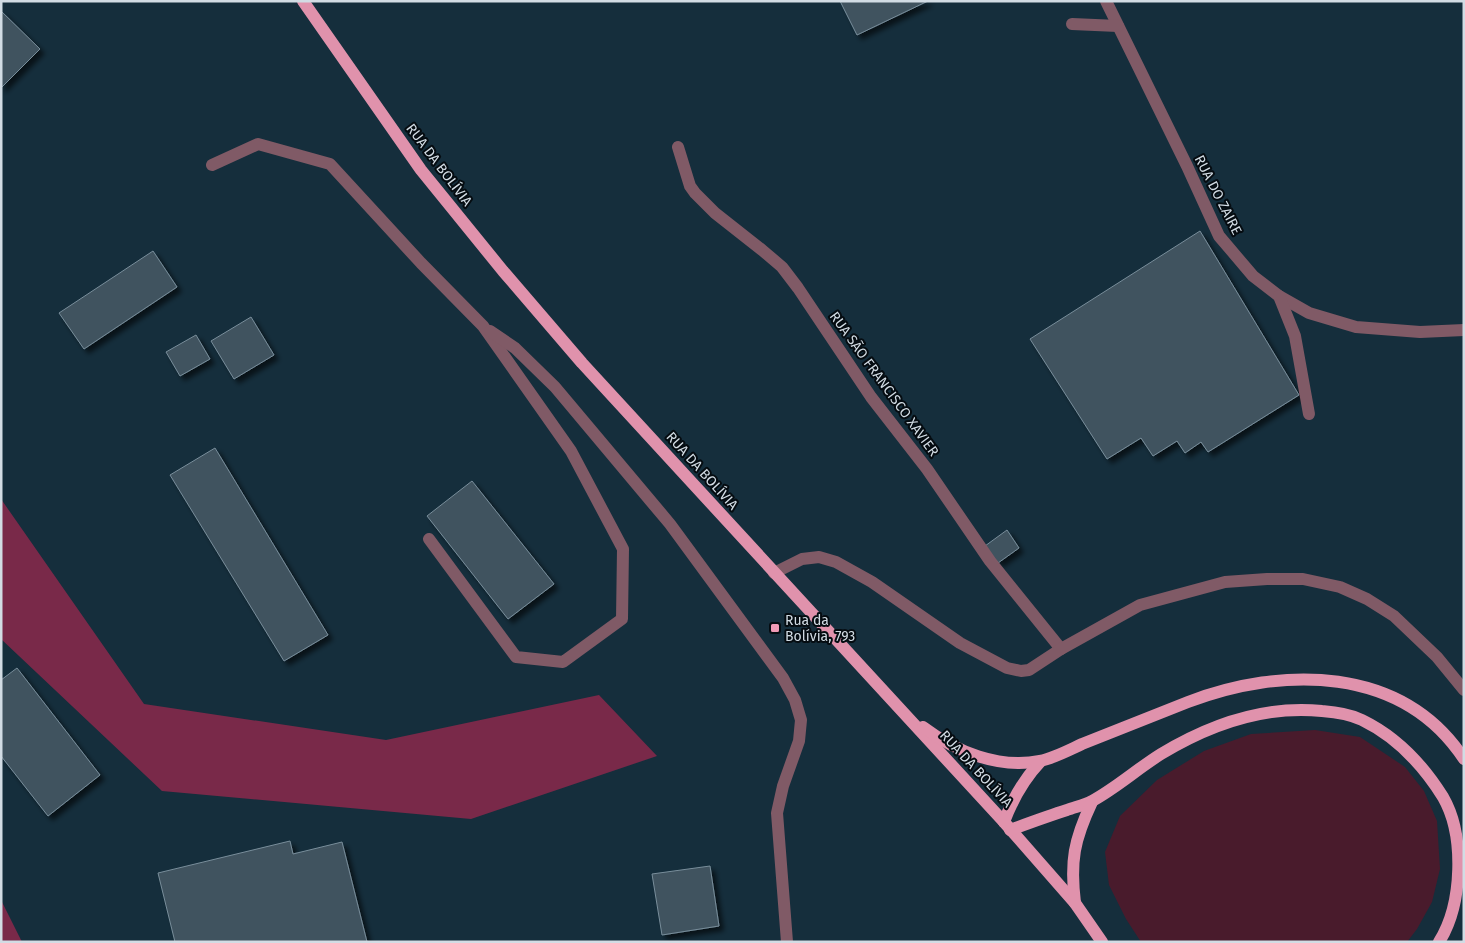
<svg xmlns="http://www.w3.org/2000/svg" width="1465" height="943" viewBox="0 0 1465 943" font-family="'Fira Sans',sans-serif">
  <defs>
    <filter id="shadow"><feDropShadow dx="4.5" dy="4.5" stdDeviation="2.5" flood-color="#0009"/></filter>
  </defs>
  <rect width="100%" height="100%" fill="#12242e"/>
  <rect fill="#152e3c" x="1" y="1" width="1463" height="941"/>
  <path fill="#491b2c" d="M 1315,730 L 1360,737 L 1405,767 L 1424,791 L 1437,821 L 1440,869 L 1432,902 L 1417,929 L 1407,942 L 1141,942 L 1126,919 L 1109,885 L 1105,852 L 1120,816 L 1157,780 L 1204,751 L 1251,734 Z"/>
  <g fill="#792949">
    <path d="M 1,499 L 144,704 L 386,740 L 599,695 L 657,756 L 471,819 L 162,791 L 1,639 Z"/>
    <path d="M 1,900 L 22,942 L 1,942 Z"/>
  </g>
  <g fill="#3f525e" stroke="#798e9b" filter="url(#shadow)">
    <path d="M 840,1 L 928,1 L 857,35 Z"/>
    <path d="M 1,11 L 40,49 L 1,88 Z"/>
    <path d="M 1200,231 L 1299,395 L 1208,452 L 1201,442 L 1185,453 L 1177,441 L 1153,456 L 1141,438 L 1107,459 L 1030,339 Z"/>
    <path d="M 153,251 L 177,287 L 84,349 L 59,313 Z"/>
    <path d="M 251,317 L 274,355 L 234,379 L 211,341 Z"/>
    <path d="M 196,335 L 210,359 L 180,376 L 166,352 Z"/>
    <path d="M 215,448 L 328,635 L 284,661 L 170,475 Z"/>
    <path d="M 472,481 L 554,584 L 508,619 L 427,516 Z"/>
    <path d="M 1007,530 L 1019,548 L 998,563 L 985,546 Z"/>
    <path d="M 17,668 L 100,775 L 48,816 L 1,756 L 1,680 Z"/>
    <path d="M 290,841 L 293,854 L 342,842 L 367,942 L 175,942 L 158,873 Z"/>
    <path d="M 710,866 L 719,926 L 662,935 L 652,874 Z"/>
  </g>
  <g fill="none" stroke-linecap="round" stroke-linejoin="round">
    <g stroke="#805a66" stroke-width="12">
      <path d="M 1106,1 L 1187,166 L 1219,236 L 1253,276 L 1279,296 L 1309,313 L 1356,327 L 1420,332 L 1464,330"/>
      <path d="M 1072,24 L 1118,26"/>
      <path d="M 678,147 L 690,186 L 695,193 L 715,213 L 762,250 L 782,267 L 798,288 L 871,397 L 927,469 L 990,561 L 1061,649"/>
      <path d="M 212,165 L 258,144 L 330,164 L 421,263 L 483,326 L 571,451 L 623,549 L 622,619 L 563,662 L 516,657 L 429,539"/>
      <path d="M 1279,296 L 1295,336 L 1309,414"/>
      <path d="M 490,331 L 515,348 L 555,387 L 670,524 L 783,678 L 795,700 L 801,720 L 799,741 L 783,786 L 777,813 L 787,942"/>
      <path d="M 774,573 L 802,559 L 819,557 L 836,562 L 872,582 L 960,643 L 1007,668 L 1021,671 L 1029,670 L 1061,649 L 1140,605 L 1225,582 L 1267,579 L 1303,579 L 1340,587 L 1367,599 L 1394,616 L 1437,657 L 1464,690"/>
    </g>
    <g stroke="#e092ac" stroke-width="12">
      <path d="M 303,1 L 421,170 L 503,271 L 582,363 L 1004,822 L 1075,903 L 1102,942"/>
      <path d="M 923,727 C 956,752 999,769 1040,761 C 1054,758 1069,750 1082,744 C 1117,730 1152,716 1188,702 C 1282,666 1402,665 1464,759"/>
      <path d="M 1004,822 C 1013,798 1024,779 1041,761"/>
      <path d="M 1010,830 C 1029,823 1048,816 1067,810 C 1075,807 1085,805 1092,801 C 1116,788 1137,769 1161,754 C 1209,725 1264,705 1322,711 C 1335,712 1350,714 1362,720 C 1397,737 1423,765 1443,797 C 1465,835 1463,904 1439,942"/>
      <path d="M 1075,903 C 1070,861 1074,840 1092,802"/>
    </g>
  </g>
  <rect fill="#f09ab6" stroke="#050c11" stroke-width="2" x="770" y="623" width="10" height="10" rx="2.5"/>
  <g text-anchor="middle" dominant-baseline="central" stroke-width="4" stroke-linejoin="round" paint-order="stroke">
    <g font-size="14" fill="#d2dce4" stroke="#050c11">
      <text transform="translate(439 165) rotate(53)">RUA DA BOLÍVIA</text>
      <text transform="translate(1218 195) rotate(63)">RUA DO ZAIRE</text>
      <text transform="translate(884 384) rotate(54)">RUA SÃO FRANCISCO XAVIER</text>
      <text transform="translate(702 471) rotate(48)">RUA DA BOLÍVIA</text>
      <text transform="translate(976 769) rotate(47)">RUA DA BOLÍVIA</text>
    </g>
    <g font-size="14" fill="#d2dce4" stroke="#050c11" text-anchor="start">
      <text x="785" y="620">Rua da<tspan x="785" dy="16">Bolívia, 793</tspan></text>
    </g>
  </g>
  <rect width="1465" height="943" fill="none" stroke="#d2dce4" stroke-width="5"/>
</svg>
